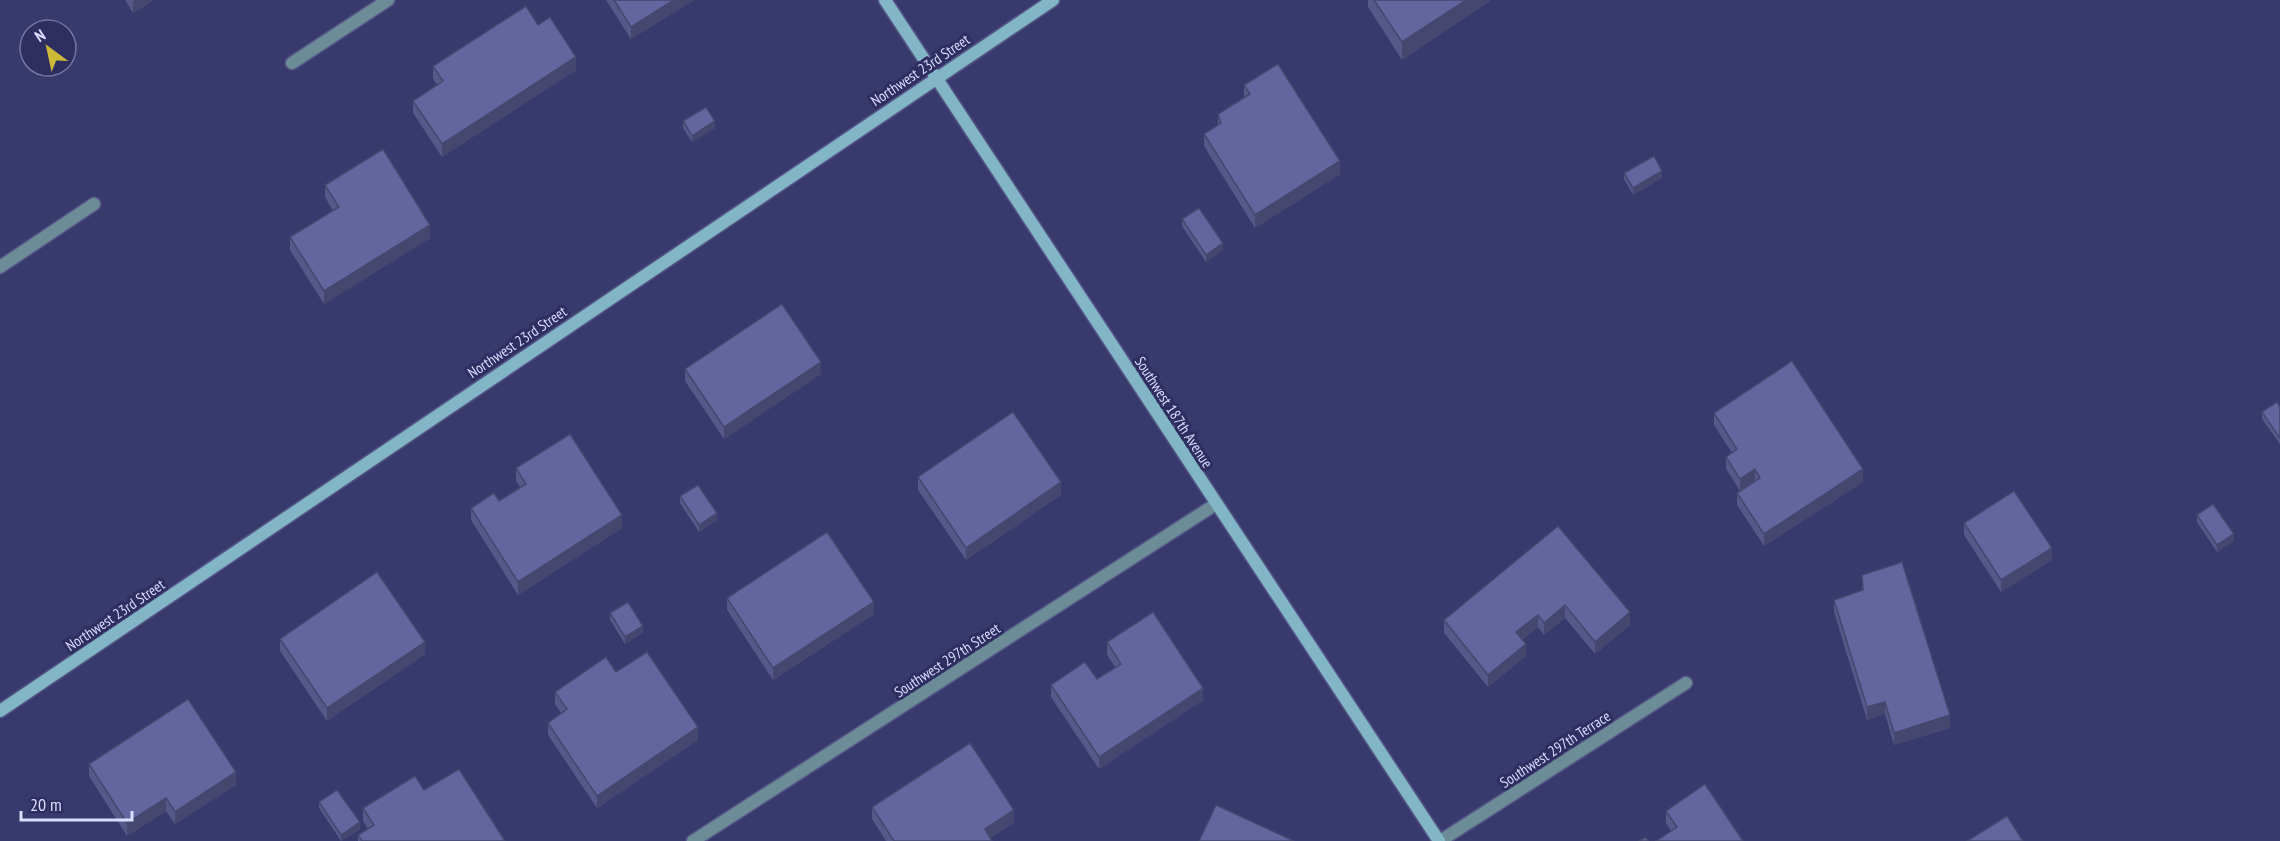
<svg xmlns="http://www.w3.org/2000/svg" width="2280" height="841" viewBox="0 0 2280 841" font-family="'PT Sans Narrow',sans-serif">
  <rect width="100%" height="100%" fill="#38396d"/>
  <g fill="none" stroke-linecap="round" stroke-linejoin="round">
    <g stroke="#555787" stroke-width="15">
      <g id="street">
        <path d="M 292,63 L 388,0"/>
        <path d="M 0,267 L 94,204"/>
        <path d="M 693,841 L 1216,504"/>
        <path d="M 1440,841 L 1686,683"/>
      </g>
    </g>
    <g stroke="#555787" stroke-width="15">
      <g id="secondary">
        <path d="M 885,0 L 1439,841"/>
        <path d="M 0,711 L 1053,0"/>
      </g>
    </g>
    <use href="#street" stroke="#6c8c97" stroke-width="12"/>
    <use href="#secondary" stroke="#82b6c7" stroke-width="12"/>
  </g>
  <g fill="#555888">
    <path d="M 125,0 L 154,0 L 133,13 Z"/>
    <path d="M 606,0 L 694,0 L 631,39 Z"/>
    <path d="M 1368,0 L 1490,0 L 1490,1 L 1402,60 L 1368,7 Z"/>
    <path d="M 538,25 L 576,70 L 442,157 L 413,113 L 413,101 L 437,85 L 433,79 L 433,66 Z"/>
    <path d="M 1244,85 L 1340,174 L 1255,228 L 1204,146 L 1204,134 L 1218,126 L 1218,114 L 1244,97 Z"/>
    <path d="M 683,121 L 715,128 L 692,142 L 683,128 Z"/>
    <path d="M 1624,173 L 1662,178 L 1633,195 L 1624,179 Z"/>
    <path d="M 325,185 L 430,238 L 324,304 L 290,250 L 290,237 L 333,211 L 325,197 Z"/>
    <path d="M 1182,219 L 1223,250 L 1206,262 L 1182,226 Z"/>
    <path d="M 685,369 L 821,374 L 724,439 L 685,381 Z"/>
    <path d="M 2280,407 L 2280,444 L 2262,419 L 2262,412 Z"/>
    <path d="M 1714,413 L 1863,482 L 1764,546 L 1737,505 L 1737,493 L 1740,491 L 1726,469 L 1726,457 L 1732,453 L 1714,425 Z"/>
    <path d="M 516,468 L 622,528 L 518,595 L 471,520 L 471,508 L 499,501 L 520,487 L 516,481 Z"/>
    <path d="M 918,477 L 1061,495 L 966,560 L 918,490 Z"/>
    <path d="M 680,496 L 717,520 L 699,532 L 680,503 Z"/>
    <path d="M 2197,515 L 2234,541 L 2217,552 L 2197,522 Z"/>
    <path d="M 1964,523 L 2052,560 L 2001,592 L 1964,535 Z"/>
    <path d="M 1558,526 L 1630,625 L 1595,654 L 1565,618 L 1544,635 L 1538,627 L 1522,640 L 1526,656 L 1488,687 L 1444,633 L 1444,620 Z"/>
    <path d="M 1862,575 L 1950,728 L 1894,745 L 1885,714 L 1867,720 L 1834,612 L 1834,600 L 1862,591 Z"/>
    <path d="M 727,598 L 874,614 L 773,680 L 727,610 Z"/>
    <path d="M 610,613 L 643,632 L 625,644 L 610,620 Z"/>
    <path d="M 280,639 L 425,654 L 327,721 L 280,651 Z"/>
    <path d="M 1107,642 L 1203,700 L 1099,769 L 1051,697 L 1051,685 L 1097,679 L 1115,667 L 1107,655 Z"/>
    <path d="M 616,672 L 698,740 L 597,808 L 548,735 L 548,723 L 561,713 L 555,704 L 555,692 Z"/>
    <path d="M 89,764 L 236,785 L 175,824 L 166,811 L 127,836 L 89,776 Z"/>
    <path d="M 424,790 L 505,841 L 358,841 L 358,835 L 368,829 L 363,821 L 363,808 Z"/>
    <path d="M 319,802 L 360,829 L 341,841 L 319,808 Z"/>
    <path d="M 872,807 L 1014,823 L 990,838 L 992,841 L 886,841 L 872,819 Z"/>
    <path d="M 1666,811 L 1743,841 L 1671,831 L 1666,823 Z"/>
  </g>
  <g fill="#45476f">
    <path d="M 135,0 L 154,0 L 133,13 L 133,1 Z"/>
    <path d="M 674,0 L 694,0 L 631,39 L 631,27 Z"/>
    <path d="M 1466,0 L 1490,0 L 1490,1 L 1402,60 L 1402,42 Z"/>
    <path d="M 576,57 L 576,70 L 442,157 L 442,144 Z"/>
    <path d="M 715,121 L 715,128 L 692,142 L 692,136 Z"/>
    <path d="M 1340,161 L 1340,174 L 1255,228 L 1255,215 Z"/>
    <path d="M 1662,171 L 1662,178 L 1633,195 L 1633,188 Z"/>
    <path d="M 430,225 L 430,238 L 324,304 L 324,291 Z"/>
    <path d="M 1223,243 L 1223,250 L 1206,262 L 1206,255 Z"/>
    <path d="M 821,362 L 821,374 L 724,439 L 724,427 Z"/>
    <path d="M 1755,469 L 1755,482 L 1740,492 L 1740,479 Z"/>
    <path d="M 1863,469 L 1863,482 L 1764,546 L 1764,534 Z"/>
    <path d="M 1061,482 L 1061,495 L 966,560 L 966,548 Z"/>
    <path d="M 717,513 L 717,520 L 699,532 L 699,525 Z"/>
    <path d="M 622,515 L 622,528 L 518,595 L 518,582 Z"/>
    <path d="M 2234,534 L 2234,541 L 2217,552 L 2217,545 Z"/>
    <path d="M 2052,548 L 2052,560 L 2001,592 L 2001,580 Z"/>
    <path d="M 874,602 L 874,614 L 773,680 L 773,668 Z"/>
    <path d="M 1565,605 L 1565,618 L 1544,635 L 1544,623 Z"/>
    <path d="M 1630,612 L 1630,625 L 1595,654 L 1595,642 Z"/>
    <path d="M 1538,615 L 1538,627 L 1516,645 L 1516,632 Z"/>
    <path d="M 643,626 L 643,632 L 625,644 L 625,637 Z"/>
    <path d="M 425,642 L 425,654 L 327,721 L 327,708 Z"/>
    <path d="M 1526,644 L 1526,656 L 1488,687 L 1488,675 Z"/>
    <path d="M 1203,688 L 1203,700 L 1099,769 L 1099,757 Z"/>
    <path d="M 1885,702 L 1885,714 L 1867,720 L 1867,707 Z"/>
    <path d="M 1950,715 L 1950,728 L 1894,745 L 1894,733 Z"/>
    <path d="M 698,727 L 698,740 L 597,808 L 597,796 Z"/>
    <path d="M 236,772 L 236,785 L 175,824 L 175,812 Z"/>
    <path d="M 166,798 L 166,811 L 127,836 L 127,823 Z"/>
    <path d="M 1014,810 L 1014,823 L 985,841 L 985,829 Z"/>
    <path d="M 360,822 L 360,829 L 341,841 L 341,835 Z"/>
  </g>
  <g fill="#63669e" stroke="#45476f" stroke-width="1.5">
    <path d="M 614,0 L 674,0 L 631,27 Z"/>
    <path d="M 1374,0 L 1466,0 L 1402,42 Z"/>
    <path d="M 526,6 L 538,25 L 550,17 L 576,57 L 442,144 L 413,101 L 443,81 L 433,66 Z"/>
    <path d="M 1278,64 L 1340,161 L 1255,215 L 1204,134 L 1221,123 L 1218,114 L 1250,94 L 1244,85 Z"/>
    <path d="M 706,107 L 715,121 L 692,136 L 683,121 Z"/>
    <path d="M 383,149 L 430,225 L 324,291 L 290,237 L 339,207 L 325,185 Z"/>
    <path d="M 1654,156 L 1662,171 L 1633,188 L 1624,173 Z"/>
    <path d="M 1199,208 L 1223,243 L 1206,255 L 1182,219 Z"/>
    <path d="M 782,304 L 821,362 L 724,427 L 685,369 Z"/>
    <path d="M 1792,361 L 1863,469 L 1764,534 L 1737,493 L 1760,478 L 1755,469 L 1740,479 L 1726,457 L 1737,449 L 1714,413 Z"/>
    <path d="M 2277,402 L 2280,407 L 2280,438 L 2262,412 Z"/>
    <path d="M 1013,412 L 1061,482 L 966,548 L 918,477 Z"/>
    <path d="M 570,434 L 622,515 L 518,582 L 471,508 L 494,493 L 499,501 L 526,484 L 516,468 Z"/>
    <path d="M 698,485 L 717,513 L 699,525 L 680,496 Z"/>
    <path d="M 2014,491 L 2052,548 L 2001,580 L 1964,523 Z"/>
    <path d="M 2213,504 L 2234,534 L 2217,545 L 2197,515 Z"/>
    <path d="M 1558,526 L 1630,612 L 1595,642 L 1565,605 L 1544,623 L 1538,615 L 1516,632 L 1526,644 L 1488,675 L 1444,620 Z"/>
    <path d="M 827,532 L 874,602 L 773,668 L 727,598 Z"/>
    <path d="M 1902,562 L 1950,715 L 1894,733 L 1885,702 L 1867,707 L 1834,600 L 1863,590 L 1862,575 Z"/>
    <path d="M 377,572 L 425,642 L 327,708 L 280,639 Z"/>
    <path d="M 628,602 L 643,626 L 625,637 L 610,613 Z"/>
    <path d="M 1153,612 L 1203,688 L 1099,757 L 1051,685 L 1085,662 L 1097,679 L 1121,664 L 1107,642 Z"/>
    <path d="M 647,652 L 698,727 L 597,796 L 548,723 L 567,709 L 555,692 L 606,657 L 616,672 Z"/>
    <path d="M 188,699 L 236,772 L 175,812 L 166,798 L 127,823 L 89,764 Z"/>
    <path d="M 970,743 L 1014,810 L 985,829 L 992,841 L 894,841 L 872,807 Z"/>
    <path d="M 459,769 L 505,841 L 362,841 L 358,835 L 374,825 L 363,808 L 415,776 L 424,790 Z"/>
    <path d="M 1705,784 L 1743,841 L 1656,841 L 1677,827 L 1666,811 Z"/>
    <path d="M 337,790 L 360,822 L 341,835 L 319,802 Z"/>
    <path d="M 1216,805 L 1294,841 L 1199,841 Z"/>
    <path d="M 2007,816 L 2023,841 L 1967,841 Z"/>
    <path d="M 1646,837 L 1648,841 L 1639,841 Z"/>
  </g>
  <g text-anchor="middle" dominant-baseline="central" stroke-width="6" stroke-linejoin="round" paint-order="stroke">
    <g font-size="15" fill="#dadefe" stroke="#2e2e61">
      <text transform="translate(920 70) rotate(-34)">Northwest 23rd Street</text>
      <text transform="translate(517 342) rotate(-34)">Northwest 23rd Street</text>
      <text transform="translate(1174 412) rotate(57)">Southwest 187th Avenue</text>
      <text transform="translate(115 615) rotate(-34)">Northwest 23rd Street</text>
      <text transform="translate(947 660) rotate(-33)">Southwest 297th Street</text>
      <text transform="translate(1555 749) rotate(-33)">Southwest 297th Terrace</text>
    </g>
  </g>
  <g transform="translate(48 48) rotate(327)"><circle r="28" fill="#2e2e61" stroke="#7374a0" stroke-width="1.5"/>
  <path d="M0-4.5L10 22L0 15L-10 22Z" fill="#cdb938"/>
  <text y="-9" font-size="16" font-weight="bold" text-anchor="middle" fill="#dadefe">N</text>
  </g>
  <path d="M21 811v9h111v-9" fill="none" stroke="#dadefe" stroke-width="3"/>
  <text x="30" y="811" font-size="18" fill="#dadefe" stroke="#2e2e61" stroke-width="4.5" paint-order="stroke">20 m</text>
</svg>
